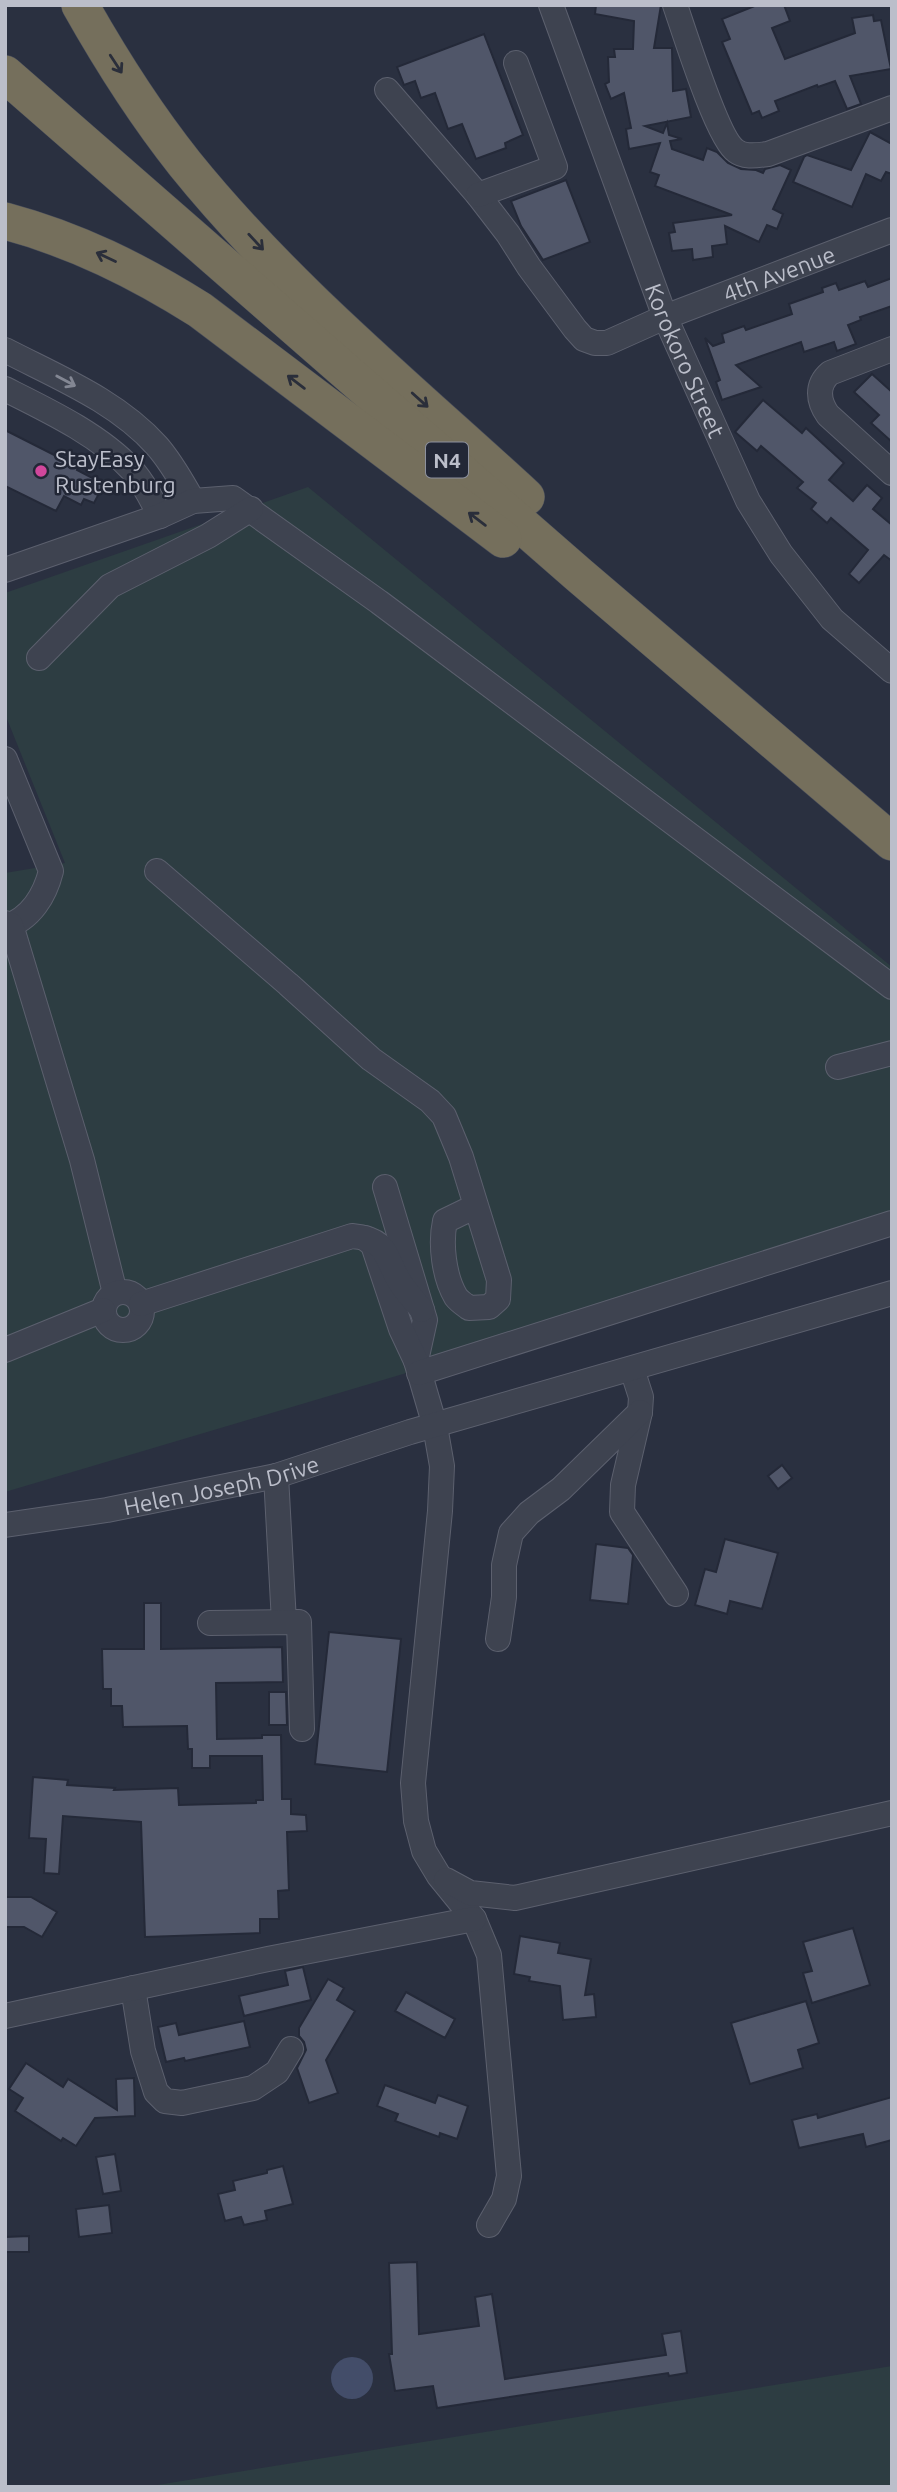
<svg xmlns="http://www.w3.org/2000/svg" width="897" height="2492" viewBox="0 0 897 2492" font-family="Ubuntu,sans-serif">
  <rect width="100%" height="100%" fill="#2a3040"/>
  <g fill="#2d3d42">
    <path d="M 308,487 L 892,967 L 892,1229 L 5,1492 L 5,873 L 65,863 L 5,714 L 5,593 Z"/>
    <path d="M 892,2366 L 892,2487 L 145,2487 Z"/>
  </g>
  <circle fill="#434d69" cx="352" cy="2378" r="21"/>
  <g fill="#505669" stroke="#242938" stroke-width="2">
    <path d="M 596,5 L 661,5 L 654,48 L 672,48 L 673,91 L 686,89 L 691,117 L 645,126 L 663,133 L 667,123 L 669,135 L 682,139 L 670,141 L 672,149 L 703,160 L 707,148 L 717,152 L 728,163 L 741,169 L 756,170 L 763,173 L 765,169 L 780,165 L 791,170 L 773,209 L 783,214 L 777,229 L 767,225 L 759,242 L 725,226 L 727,244 L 712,246 L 713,257 L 693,260 L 692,249 L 672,251 L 669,233 L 675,232 L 673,223 L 732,215 L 655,186 L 659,175 L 650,172 L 660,143 L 629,149 L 626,129 L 631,128 L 624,93 L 611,99 L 605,84 L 609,82 L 608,57 L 615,57 L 614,49 L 633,49 L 634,21 L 595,14 Z"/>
    <path d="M 757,5 L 784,5 L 790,21 L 772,28 L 785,59 L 855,33 L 852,18 L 873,15 L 874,21 L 881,20 L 891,69 L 850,76 L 861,104 L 847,109 L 835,81 L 818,87 L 817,85 L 775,101 L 779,111 L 762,118 L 759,111 L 752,114 L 722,42 L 730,39 L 722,19 Z"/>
    <path d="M 484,34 L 523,135 L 505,143 L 506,148 L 476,159 L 462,124 L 448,129 L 435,93 L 421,98 L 415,81 L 404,85 L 397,67 Z"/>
    <path d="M 870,132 L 892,144 L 892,174 L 886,172 L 881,181 L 866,174 L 852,207 L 793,182 L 804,157 L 807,155 L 851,170 Z"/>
    <path d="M 566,180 L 590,242 L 543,260 L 521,226 L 511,201 Z"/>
    <path d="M 892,278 L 892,306 L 860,317 L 861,320 L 848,325 L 856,344 L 837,351 L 834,342 L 804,352 L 801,342 L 736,365 L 761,387 L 722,400 L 716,382 L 720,380 L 705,338 L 713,346 L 724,342 L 722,334 L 744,326 L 746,330 L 792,314 L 789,304 L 823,292 L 822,288 L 836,283 L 839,290 L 865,281 L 868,287 Z"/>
    <path d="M 872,374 L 892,392 L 892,442 L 871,423 L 879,415 L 854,392 Z"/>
    <path d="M 763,400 L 802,433 L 806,428 L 844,463 L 829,480 L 853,501 L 867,485 L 882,498 L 873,509 L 892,525 L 892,561 L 884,555 L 859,583 L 849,574 L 868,550 L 831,518 L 827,523 L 811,509 L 816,503 L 797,488 L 803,482 L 761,446 L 757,451 L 735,432 Z"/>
    <path d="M 5,430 L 78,467 L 77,470 L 104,484 L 94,503 L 84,499 L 81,505 L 64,496 L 56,511 L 5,486 Z"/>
    <path d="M 782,1465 L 792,1478 L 778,1489 L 768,1476 Z"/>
    <path d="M 725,1539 L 778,1553 L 762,1609 L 730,1601 L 727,1614 L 695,1605 L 705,1569 L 716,1572 Z"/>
    <path d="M 596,1544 L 628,1548 L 633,1555 L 628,1604 L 590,1600 Z"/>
    <path d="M 144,1603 L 161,1603 L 161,1649 L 282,1647 L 283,1682 L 216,1683 L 217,1739 L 262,1738 L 262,1735 L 281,1735 L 282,1799 L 291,1799 L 291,1814 L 306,1815 L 307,1831 L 287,1832 L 289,1890 L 278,1891 L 279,1919 L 260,1919 L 260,1933 L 145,1937 L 141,1822 L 63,1816 L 59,1874 L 44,1873 L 46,1839 L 29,1838 L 33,1777 L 68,1780 L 67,1785 L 115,1788 L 114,1790 L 178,1788 L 179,1805 L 256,1803 L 256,1800 L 263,1800 L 262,1756 L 210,1756 L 210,1768 L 192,1768 L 192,1749 L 188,1749 L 187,1726 L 123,1727 L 122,1706 L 111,1706 L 111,1689 L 103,1689 L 102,1649 L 144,1649 Z"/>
    <path d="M 329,1632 L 401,1639 L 387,1772 L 315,1764 Z"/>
    <path d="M 269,1692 L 286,1692 L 287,1725 L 269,1725 Z"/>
    <path d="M 5,1897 L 31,1897 L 57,1912 L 42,1937 L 24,1927 L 5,1927 Z"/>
    <path d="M 853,1928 L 870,1985 L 812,2003 L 803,1973 L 812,1971 L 803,1942 Z"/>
    <path d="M 520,1936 L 560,1943 L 558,1953 L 591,1959 L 585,1995 L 594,1994 L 596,2017 L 563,2020 L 560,1986 L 529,1981 L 530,1977 L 514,1974 Z"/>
    <path d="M 303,1967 L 311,2000 L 244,2016 L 239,1996 L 288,1985 L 285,1971 Z"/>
    <path d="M 328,1979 L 344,1988 L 337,2000 L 355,2011 L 326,2060 L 338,2093 L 309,2103 L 297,2068 L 306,2050 L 304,2042 L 299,2036 L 299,2028 Z"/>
    <path d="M 406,1992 L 455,2019 L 445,2038 L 395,2011 Z"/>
    <path d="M 806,2001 L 819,2043 L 798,2050 L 803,2068 L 750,2084 L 731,2023 Z"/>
    <path d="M 244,2021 L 250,2047 L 185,2061 L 184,2058 L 166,2062 L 158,2027 L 176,2023 L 179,2035 Z"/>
    <path d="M 26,2063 L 63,2087 L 68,2079 L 117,2110 L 116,2079 L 134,2078 L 135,2116 L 95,2118 L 76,2146 L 63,2138 L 61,2141 L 15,2111 L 23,2098 L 9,2089 Z"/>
    <path d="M 385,2085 L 435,2103 L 438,2095 L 468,2106 L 457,2139 L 440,2133 L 439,2137 L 395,2121 L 398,2114 L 377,2106 Z"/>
    <path d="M 892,2097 L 892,2140 L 866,2147 L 863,2134 L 799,2148 L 792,2120 L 817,2114 L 818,2118 Z"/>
    <path d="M 115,2154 L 121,2191 L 103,2194 L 96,2157 Z"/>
    <path d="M 283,2166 L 293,2204 L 265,2211 L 267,2220 L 244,2225 L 241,2217 L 225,2221 L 218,2194 L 235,2190 L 233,2181 L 267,2173 L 267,2170 Z"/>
    <path d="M 109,2205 L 112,2233 L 79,2237 L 76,2209 Z"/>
    <path d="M 29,2236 L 29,2252 L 5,2252 L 5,2237 Z"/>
    <path d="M 417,2262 L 419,2334 L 479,2326 L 475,2297 L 492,2294 L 505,2379 L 666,2355 L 662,2334 L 681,2331 L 687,2373 L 669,2376 L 668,2373 L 437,2408 L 433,2386 L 395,2391 L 389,2354 L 392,2354 L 389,2263 Z"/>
  </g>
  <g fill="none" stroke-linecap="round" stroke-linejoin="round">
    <g stroke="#5c606e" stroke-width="26">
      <g id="minor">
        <path id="s1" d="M 551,5 L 665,317 L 748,501 L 781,554 L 832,619 L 892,671"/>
        <path d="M 675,5 C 684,31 718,140 736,151 C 745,158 758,155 768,154 L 892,108"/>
        <path id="s2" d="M 387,90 L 478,195 L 508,234 L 529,267 L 575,329 L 584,339 L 595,343 L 607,343 L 665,317 L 892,230"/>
        <path d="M 478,195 L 555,167 L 516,63"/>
        <path d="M 892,349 L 830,373 C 816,385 818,401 828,415 L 892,473"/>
        <path d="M 5,350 C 57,377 117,401 157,446 C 172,463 182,482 193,501"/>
        <path d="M 5,389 C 47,410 100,435 132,470 C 144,483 152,500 160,516"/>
        <path d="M 5,570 L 160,516 L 193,501 L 233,498 L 379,602 L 892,987"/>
        <path d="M 39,658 L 110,586 L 208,536 L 251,509"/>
        <path d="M 5,759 L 51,871 C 45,895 31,919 5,927"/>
        <path d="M 157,871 L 288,984 L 371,1059 L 430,1101 L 444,1116 L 461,1157 L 499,1280 L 498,1299 L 489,1307 L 469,1308 C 465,1305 459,1301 456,1297 C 444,1277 440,1244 445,1221 L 476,1206"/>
        <path d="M 5,923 L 11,925 L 82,1160 L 115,1293"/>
        <path d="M 838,1067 L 892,1053"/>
        <path d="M 385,1187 L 425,1320 L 416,1361"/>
        <path d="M 365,1238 L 373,1245 L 401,1329 L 416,1361 L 435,1426 L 442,1466 L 440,1511 L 413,1783 L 416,1821 L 424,1851 L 439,1876 L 474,1919 L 489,1955 L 509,2176 L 504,2199 L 489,2225"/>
        <circle cx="123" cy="1311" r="19"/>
        <path d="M 141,1304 L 352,1236 C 386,1239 384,1253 398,1279 C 404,1290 414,1300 422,1310"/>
        <path d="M 5,1350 L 103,1310"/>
        <path d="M 632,1369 L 641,1397 L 640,1412 L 623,1485 L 622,1512 L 676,1594"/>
        <path d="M 419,1373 L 892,1223"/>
        <path d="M 276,1476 L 284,1622"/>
        <path id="s3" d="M 5,1525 L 107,1510 L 276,1476 L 410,1432 L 892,1293"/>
        <path d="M 210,1623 L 299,1622 L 302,1729"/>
        <path d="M 498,1639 L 504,1597 L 504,1565 L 511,1533 L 529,1513 L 561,1489 L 640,1412"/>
        <path d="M 446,1880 L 470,1893 L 515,1898 L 892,1813"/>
        <path d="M 133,1988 L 143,2051 L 156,2092 L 165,2101 L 182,2103 L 253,2088 L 277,2072 L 291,2049"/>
        <path d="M 5,2016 L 268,1959 L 474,1919"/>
      </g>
    </g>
    <g stroke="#484d5b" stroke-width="38">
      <g id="highway">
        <path d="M 80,5 C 111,60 146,115 185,164 C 285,288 410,390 526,497"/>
        <path d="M 5,74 L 579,575 L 892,842"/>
        <path d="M 5,221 C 76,240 138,271 200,310 L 503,539"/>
      </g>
    </g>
    <use href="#minor" stroke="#3e4350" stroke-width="24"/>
    <use href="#highway" stroke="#756f5c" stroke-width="37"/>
  </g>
  <defs><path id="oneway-shaft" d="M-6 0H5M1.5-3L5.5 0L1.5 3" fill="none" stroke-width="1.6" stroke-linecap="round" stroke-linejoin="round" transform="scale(1.75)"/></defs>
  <g stroke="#2a2e3a">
    <use href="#oneway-shaft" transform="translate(116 64) rotate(57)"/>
    <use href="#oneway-shaft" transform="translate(256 242) rotate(47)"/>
    <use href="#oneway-shaft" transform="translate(106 257) rotate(-155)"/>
    <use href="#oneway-shaft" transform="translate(296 382) rotate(-143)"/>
    <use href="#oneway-shaft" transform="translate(420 400) rotate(42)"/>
    <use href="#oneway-shaft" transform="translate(477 519) rotate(-143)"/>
  </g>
  <use stroke="#838793" href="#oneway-shaft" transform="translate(66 381) rotate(28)"/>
  <circle fill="#d1479c" stroke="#222736" stroke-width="2.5" cx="41" cy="471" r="7"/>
  <g text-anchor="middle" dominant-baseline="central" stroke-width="5" stroke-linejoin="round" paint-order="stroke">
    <rect fill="#222736" stroke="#8d919e" stroke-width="2" x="426" y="442.5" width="42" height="35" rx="5"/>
    <g font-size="21" font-weight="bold" fill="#bbbeca">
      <text x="447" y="460">N4</text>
    </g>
    <g font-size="23" fill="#bbbeca" stroke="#222736">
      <text stroke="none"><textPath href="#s2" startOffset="527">4th Avenue</textPath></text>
      <text stroke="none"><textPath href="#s1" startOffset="380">Korokoro Street</textPath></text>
      <text stroke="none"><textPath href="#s3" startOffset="220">Helen Joseph Drive</textPath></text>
    </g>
    <g font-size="23" fill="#bbbeca" stroke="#222736" text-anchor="start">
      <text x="55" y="458">StayEasy<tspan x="55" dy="26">Rustenburg</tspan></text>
    </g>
  </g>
  <rect width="897" height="2492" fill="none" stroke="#bbbeca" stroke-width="14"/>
</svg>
